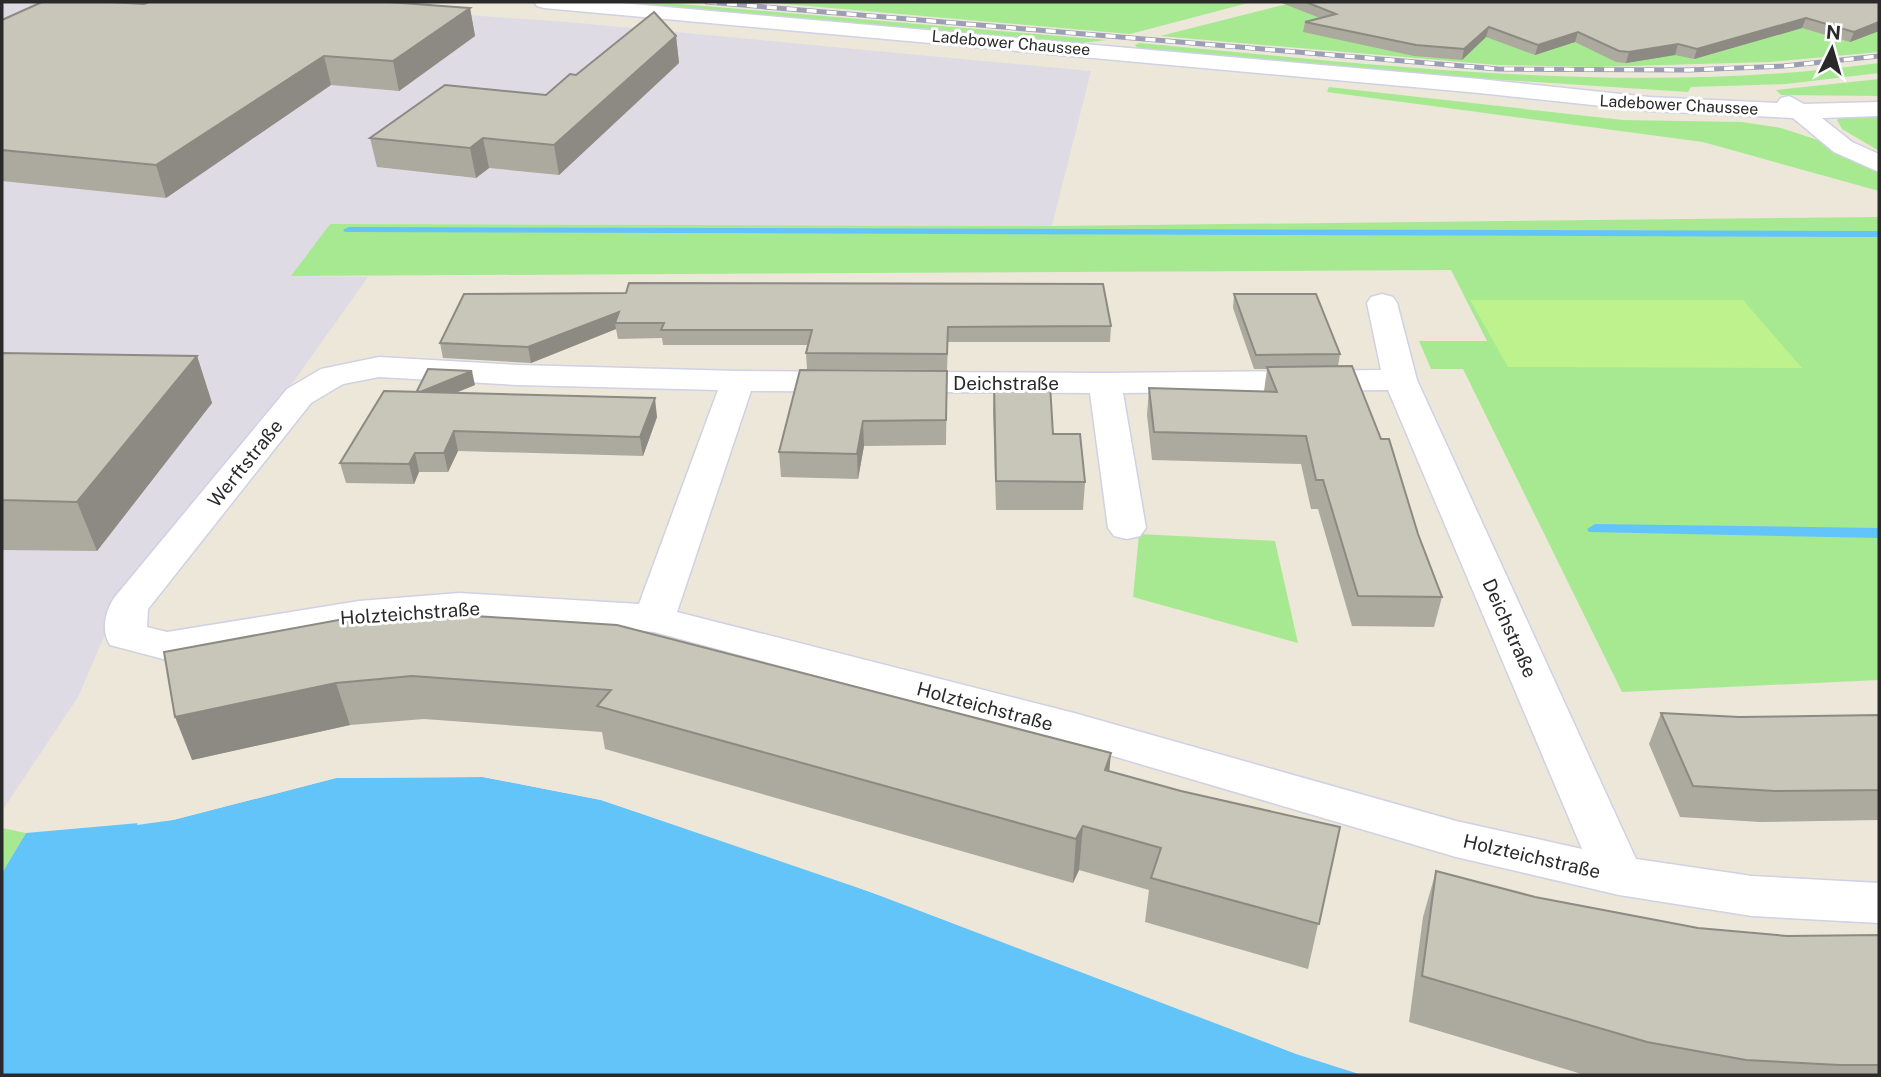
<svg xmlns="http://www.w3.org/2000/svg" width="1881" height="1077" viewBox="0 0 1881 1077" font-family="'Public Sans',sans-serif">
  <rect width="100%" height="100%" fill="#ede7da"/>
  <path fill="#dfdbe5" d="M 2,2 L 327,2 L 350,7 L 568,22 L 1091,71 L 1052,226 L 330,224 L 292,276 L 368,277 L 294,381 L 126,586 L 78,697 L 2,811 Z"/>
  <g fill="#a7e991">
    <path d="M 595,2 L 657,2 L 1107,40 L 1072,44 Z"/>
    <path d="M 762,2 L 1252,2 L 1130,34 Z"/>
    <path d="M 1295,2 L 1879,2 L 1879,52 L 1769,62 L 1594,67 L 1497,65 L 1160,36 Z"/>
    <path d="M 1139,43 C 1384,65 1633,97 1879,63 L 1879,73 L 1786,84 L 1691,87 L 1688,92 L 1396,73 L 1138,49 L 1135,45 Z"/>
    <path d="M 1879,79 L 1879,96 L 1781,95 L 1776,90 Z"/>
    <path d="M 1329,87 L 1623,120 L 1742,122 L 1781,128 L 1821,141 L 1879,170 L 1879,191 L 1703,142 L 1327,92 Z"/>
    <path d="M 1879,113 L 1879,151 L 1842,129 L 1837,120 L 1848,114 Z"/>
    <path d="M 1879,217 L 1879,680 L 1622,692 L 1463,369 L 1431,369 L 1419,341 L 1487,341 L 1451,270 L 291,276 L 330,224 L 1052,226 Z"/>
    <path d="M 1139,534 L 1275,541 L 1298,643 L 1133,597 Z"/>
    <path d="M 2,828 L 26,833 L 2,873 Z"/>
  </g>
  <path fill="#bef28c" d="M 1470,300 L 1743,300 L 1802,368 L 1508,367 Z"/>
  <path fill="#63c4fa" d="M 483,777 L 601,800 L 823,874 L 1296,1054 L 1362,1075 L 2,1075 L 2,873 L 26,833 L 173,820 L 336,778 Z"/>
  <path fill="#ede7da" d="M 336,774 L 483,774 L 601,796 L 824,871 L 952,920 L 601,800 L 483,777 L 336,778 L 173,820 L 137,825 L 138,821 L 172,817 Z"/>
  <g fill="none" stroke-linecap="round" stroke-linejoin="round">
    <g fill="#63c4fa" fill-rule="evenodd">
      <path d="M 349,227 L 1879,231 L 1879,237 L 345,232 L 343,230 Z"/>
      <path d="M 1595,524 L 1879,528 L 1879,538 L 1589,532 L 1587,529 Z"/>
    </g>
    <g stroke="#cfd1e4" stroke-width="3">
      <g id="minor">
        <path d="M 534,2 L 610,2 L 1479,79 L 1649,97 L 1777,103 L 1781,98 L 1789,96 L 1804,104 L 1879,102 L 1879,116 L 1822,118 L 1852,142 L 1879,154 L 1879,172 L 1834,152 L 1793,118 L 1649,111 L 1479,93 L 544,8 L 537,6 Z"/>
        <path d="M 1382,294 L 1393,297 L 1397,303 L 1417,380 L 1636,859 L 1752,876 L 1879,883 L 1879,923 L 1752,916 L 1619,895 L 1456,857 L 1072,744 L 654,632 L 565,624 L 459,619 L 359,627 L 167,660 L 110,645 C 101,631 105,612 114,598 L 287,389 L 321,369 L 379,357 L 517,365 L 738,371 L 1105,373 L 1381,370 L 1367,303 L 1371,297 ZM 379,377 L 517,385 L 718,390 L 639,604 L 459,593 L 359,601 L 167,632 L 147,627 L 148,609 L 311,403 L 343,384 ZM 1388,390 L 1582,849 L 1456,821 L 1074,713 L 677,612 L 751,391 L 1090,393 L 1108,528 L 1114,536 L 1127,539 L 1140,536 L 1146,528 L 1123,393 Z"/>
      </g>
    </g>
    <use href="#minor" fill="#fff" fill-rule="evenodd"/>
    <g stroke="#9c9eb6" stroke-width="5">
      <path id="rail" d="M 707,2 L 1498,69 L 1689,70 L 1784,66 L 1879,56"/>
    </g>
    <use href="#rail" stroke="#fff" stroke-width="3.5" stroke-dasharray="10" stroke-linecap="butt"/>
  </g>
  <g fill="#aca99f">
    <path d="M 1279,2 L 1879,2 L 1879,31 L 1850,42 L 1802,28 L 1694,59 L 1675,55 L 1626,63 L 1616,62 L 1575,42 L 1535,55 L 1486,37 L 1462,60 L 1414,56 L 1303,32 L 1305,22 L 1320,18 Z"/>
    <path d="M 144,4 L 470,8 L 475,36 L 399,91 L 331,85 L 166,198 L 2,181 L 2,20 Z"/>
    <path d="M 676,36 L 679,63 L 559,175 L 489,168 L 476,178 L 377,167 L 370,138 L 546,95 L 576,75 Z"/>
    <path d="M 626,293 L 1111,326 L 1110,342 L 948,342 L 947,370 L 807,369 L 806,353 L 808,345 L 663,345 L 662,338 L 618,339 L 616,329 L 531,363 L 443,358 L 440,343 Z"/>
    <path d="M 1234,294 L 1340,354 L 1338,366 L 1418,534 L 1442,597 L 1434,627 L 1352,626 L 1318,509 L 1311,509 L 1301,464 L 1152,460 L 1147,415 L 1149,388 L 1264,391 L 1267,369 L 1254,369 L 1233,308 Z"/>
    <path d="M 2,353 L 197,356 L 212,403 L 97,551 L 2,550 Z"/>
    <path d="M 947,371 L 946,445 L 864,446 L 858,479 L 781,477 L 779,452 Z"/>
    <path d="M 994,384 L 1085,482 L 1083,510 L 996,510 L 993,411 Z"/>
    <path d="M 475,385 L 456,393 L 657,417 L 643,456 L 458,451 L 448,472 L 419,472 L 414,484 L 346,483 L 340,463 L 417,391 Z"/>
    <path d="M 344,619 L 1110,771 L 1181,791 L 1340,827 L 1308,969 L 1145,922 L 1149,890 L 1079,870 L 1073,883 L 605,749 L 602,732 L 424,719 L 350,725 L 192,760 Z"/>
    <path d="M 1661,713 L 1739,717 L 1879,715 L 1879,820 L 1760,822 L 1680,817 L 1649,744 Z"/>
    <path d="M 1436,871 L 1535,897 L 1698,928 L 1787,936 L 1879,935 L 1879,1075 L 1585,1075 L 1409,1022 L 1423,917 Z"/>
  </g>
  <g fill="#8c8a82">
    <path d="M 470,8 L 475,36 L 399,91 L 393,61 Z"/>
    <path d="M 1806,18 L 1802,28 L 1694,59 L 1697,49 Z"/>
    <path d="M 1879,22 L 1879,31 L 1850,42 L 1854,32 Z"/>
    <path d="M 1489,27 L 1486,37 L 1462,60 L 1464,49 Z"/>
    <path d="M 1578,32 L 1575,42 L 1535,55 L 1538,45 Z"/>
    <path d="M 676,36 L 679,63 L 559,175 L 554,145 Z"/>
    <path d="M 1678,44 L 1675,55 L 1626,63 L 1629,52 Z"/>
    <path d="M 324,56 L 331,85 L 166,198 L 156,165 Z"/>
    <path d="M 483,138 L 489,168 L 476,178 L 470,148 Z"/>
    <path d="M 619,312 L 615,323 L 616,329 L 531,363 L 528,347 Z"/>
    <path d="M 197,356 L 212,403 L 97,551 L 77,502 Z"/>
    <path d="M 472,371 L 475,385 L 419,407 L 416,393 Z"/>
    <path d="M 655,398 L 657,417 L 643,456 L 640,437 Z"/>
    <path d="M 863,421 L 864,446 L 858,479 L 857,454 Z"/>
    <path d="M 454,431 L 458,451 L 448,472 L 444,453 Z"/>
    <path d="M 415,453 L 419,472 L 414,484 L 409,464 Z"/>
    <path d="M 336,683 L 350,725 L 192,760 L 175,717 Z"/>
    <path d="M 1111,753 L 1107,796 L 1105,770 Z"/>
    <path d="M 1083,826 L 1079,870 L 1073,883 L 1076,839 Z"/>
  </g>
  <g fill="#c8c5b9" stroke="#8c8a82" stroke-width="2">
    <path d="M 42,2 L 111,2 L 144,4 L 149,2 L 388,2 L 470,8 L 393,61 L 324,56 L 156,165 L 2,150 L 2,20 Z"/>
    <path d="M 1306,2 L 1879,2 L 1879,22 L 1854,32 L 1806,18 L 1697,49 L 1678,44 L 1629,52 L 1619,51 L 1578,32 L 1538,45 L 1489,27 L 1464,49 L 1416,45 L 1305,22 L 1336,14 Z"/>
    <path d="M 654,12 L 676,36 L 554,145 L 483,138 L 470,148 L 370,138 L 445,85 L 546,95 L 570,74 L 576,75 Z"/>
    <path d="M 629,283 L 1103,284 L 1111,326 L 948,327 L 947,354 L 806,353 L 812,330 L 661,330 L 664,323 L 615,323 L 619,312 L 528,347 L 440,343 L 464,294 L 626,293 Z"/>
    <path d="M 1234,294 L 1316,294 L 1340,354 L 1256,355 Z"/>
    <path d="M 2,353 L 197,356 L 77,502 L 2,500 Z"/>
    <path d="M 1352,366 L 1381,439 L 1389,439 L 1418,534 L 1442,597 L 1358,596 L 1323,480 L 1316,480 L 1306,436 L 1154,432 L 1149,388 L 1277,392 L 1267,367 Z"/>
    <path d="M 428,369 L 472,371 L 420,392 L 417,391 Z"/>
    <path d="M 800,370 L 947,371 L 946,420 L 863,421 L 857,454 L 779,452 Z"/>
    <path d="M 994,384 L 1050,385 L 1053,434 L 1080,434 L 1085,482 L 996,481 Z"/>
    <path d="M 384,391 L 655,398 L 640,437 L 454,431 L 444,453 L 415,453 L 409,464 L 340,463 Z"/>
    <path d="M 427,613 L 617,625 L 1111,753 L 1105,770 L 1181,791 L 1340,827 L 1319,924 L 1151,878 L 1161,848 L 1083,826 L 1076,839 L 597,706 L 611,690 L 412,676 L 336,683 L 175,717 L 164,652 L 344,619 Z"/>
    <path d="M 1661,713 L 1739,717 L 1879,715 L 1879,790 L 1775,791 L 1693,786 Z"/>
    <path d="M 1436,871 L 1535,897 L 1698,928 L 1787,936 L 1879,935 L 1879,1065 L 1839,1065 L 1746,1060 L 1647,1042 L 1422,976 Z"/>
  </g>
  <g text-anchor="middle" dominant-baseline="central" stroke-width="6" stroke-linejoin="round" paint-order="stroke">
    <g font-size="16" fill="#2a2a2a" stroke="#fff">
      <text transform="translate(1011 43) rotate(5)">Ladebower Chaussee</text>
      <text transform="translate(1679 105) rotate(3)">Ladebower Chaussee</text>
    </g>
    <g font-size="19" fill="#2a2a2a" stroke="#fff">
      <text x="1006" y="383">Deichstraße</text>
      <text transform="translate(245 463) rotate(-51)">Werftstraße</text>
      <text transform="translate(410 613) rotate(-4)">Holzteichstraße</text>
      <text transform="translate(1510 628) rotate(66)">Deichstraße</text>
      <text transform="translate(985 706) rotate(15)">Holzteichstraße</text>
      <text transform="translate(1532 856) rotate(13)">Holzteichstraße</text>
    </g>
  </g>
  <rect width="1881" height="1077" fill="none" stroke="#2a2a2a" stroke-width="7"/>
  <g transform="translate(1832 49) rotate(5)" stroke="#ffffff" stroke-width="5" paint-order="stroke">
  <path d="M0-5L12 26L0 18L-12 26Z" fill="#2a2a2a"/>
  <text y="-10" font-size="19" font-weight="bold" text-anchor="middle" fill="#2a2a2a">N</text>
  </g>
</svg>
